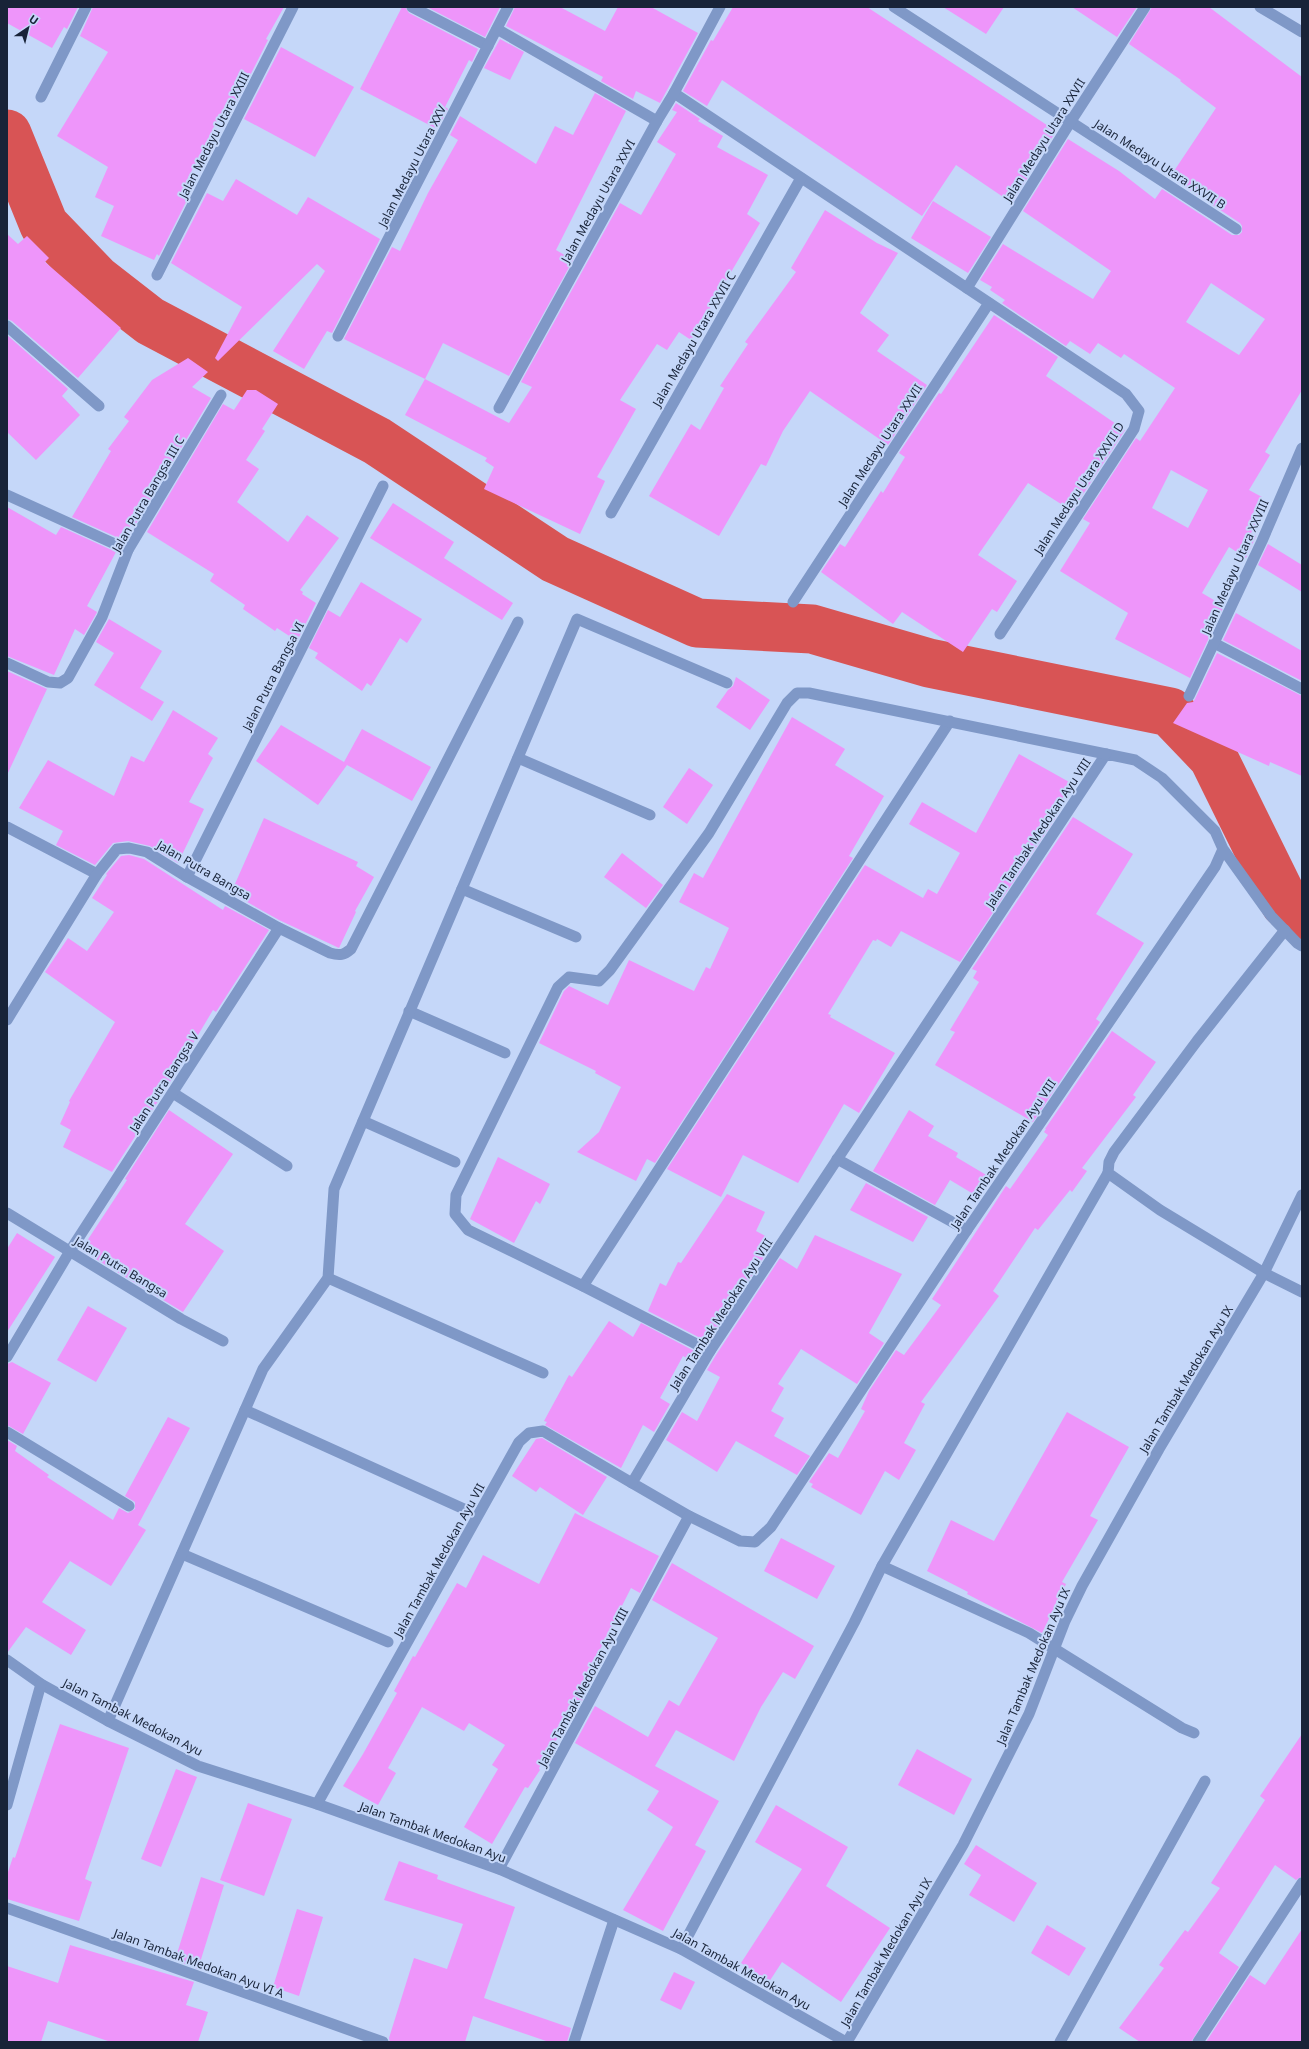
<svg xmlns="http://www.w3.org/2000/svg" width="1309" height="2049" viewBox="0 0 1309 2049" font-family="'Noto Sans',sans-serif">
  <rect width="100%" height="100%" fill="#c5d7f9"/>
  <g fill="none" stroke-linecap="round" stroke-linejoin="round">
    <path stroke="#d85455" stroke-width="49" d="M 7,134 L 44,225 L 96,279 L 150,321 L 377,441 L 555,559 L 697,623 L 812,629 L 929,663 L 1170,712 L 1213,757 L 1285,903 L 1302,918"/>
  </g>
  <g fill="#ee95fa" fill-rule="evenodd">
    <path d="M 7,7 L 78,7 L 67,29 L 64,27 L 52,48 L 7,23 Z"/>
    <path d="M 93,7 L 284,7 L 266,39 L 268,40 L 227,121 L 219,117 L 186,182 L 194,186 L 159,256 L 157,254 L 154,260 L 101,236 L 114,206 L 95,197 L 108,167 L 57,136 L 108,52 L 80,36 Z"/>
    <path d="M 402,7 L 405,7 L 409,13 L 478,49 L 472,62 L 469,60 L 445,107 L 448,109 L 437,129 L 360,89 Z"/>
    <path d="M 427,7 L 500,7 L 485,37 Z"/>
    <path d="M 515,7 L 560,7 L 605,31 L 618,7 L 651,7 L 698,33 L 660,103 L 636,91 L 633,99 L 601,81 L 603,77 L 506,26 Z"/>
    <path d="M 733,7 L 867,7 L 1056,131 L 1012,203 L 956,165 L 922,216 L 722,80 L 707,106 L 683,91 L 711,40 L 713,41 Z"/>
    <path d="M 943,7 L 1004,7 L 986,34 Z"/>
    <path d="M 1072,7 L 1137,7 L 1117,37 Z"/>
    <path d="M 1152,7 L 1209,7 L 1302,77 L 1302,390 L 1265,452 L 1270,455 L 1249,490 L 1262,497 L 1252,515 L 1258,519 L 1251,533 L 1256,536 L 1246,558 L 1229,547 L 1202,593 L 1224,606 L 1190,678 L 1115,639 L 1128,613 L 1060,571 L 1090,523 L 1083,519 L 1136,438 L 1140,441 L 1175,388 L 1124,354 L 1121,358 L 1098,343 L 1090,354 L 1070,341 L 1066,346 L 1002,303 L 1005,300 L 990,290 L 992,287 L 980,280 L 1003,244 L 1093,299 L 1111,271 L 1023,211 L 1068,139 L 1119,171 L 1155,199 L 1162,189 L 1232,235 L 1239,235 L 1242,232 L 1242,226 L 1240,223 L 1170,177 L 1216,108 L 1180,81 L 1181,80 L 1129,44 ZM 1211,283 L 1265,319 L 1239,355 L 1186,322 ZM 1171,470 L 1208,490 L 1188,528 L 1152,508 Z"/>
    <path d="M 500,39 L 524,52 L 510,80 L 484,68 Z"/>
    <path d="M 281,47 L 354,87 L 315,157 L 244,119 Z"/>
    <path d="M 595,93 L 626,111 L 556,250 L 573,260 L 509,376 L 443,343 L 425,379 L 344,339 L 392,247 L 400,251 L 428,193 L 458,140 L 450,135 L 460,116 L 536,164 L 555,126 L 573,135 Z"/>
    <path d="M 676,103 L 700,119 L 698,121 L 723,136 L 717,147 L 768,175 L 747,214 L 760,223 L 691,340 L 679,332 L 667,350 L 657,344 L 620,400 L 636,409 L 597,477 L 605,481 L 580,534 L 484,489 L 494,467 L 485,461 L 487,458 L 405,415 L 425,379 L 509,423 L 532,387 L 521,382 L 620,203 L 641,215 L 676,154 L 657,142 L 677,112 L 672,110 Z"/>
    <path d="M 236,179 L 297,215 L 308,197 L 380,239 L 332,333 L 327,331 L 304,369 L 273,351 L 325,271 L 317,264 L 218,361 L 215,358 L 242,307 L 171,263 L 207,193 L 223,201 Z"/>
    <path d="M 933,201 L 991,237 L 968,273 L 911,238 Z"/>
    <path d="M 825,210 L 877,243 L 898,253 L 860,313 L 889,335 L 877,351 L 927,385 L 888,445 L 810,391 L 783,431 L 766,466 L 761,464 L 719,536 L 649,496 L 691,424 L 700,430 L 724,388 L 720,386 L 748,344 L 745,342 L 796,272 L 791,268 Z"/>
    <path d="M 7,234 L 18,244 L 27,236 L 49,258 L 45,262 L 121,328 L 78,378 L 12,321 L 7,319 Z"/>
    <path d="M 994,315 L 1058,357 L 1046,376 L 1125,430 L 1072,511 L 1028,483 L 978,555 L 1017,581 L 997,612 L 992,609 L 963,652 L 902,612 L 893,624 L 821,572 L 840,544 L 845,547 L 881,491 L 883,493 L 905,457 L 899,453 L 939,393 L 941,394 Z"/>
    <path d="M 7,335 L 68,389 L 62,396 L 80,415 L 36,460 L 7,432 Z"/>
    <path d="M 188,358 L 208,372 L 192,387 L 211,398 L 135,525 L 132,523 L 123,540 L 72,517 L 111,451 L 108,449 L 129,421 L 124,417 L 152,380 Z"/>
    <path d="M 247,390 L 256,390 L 278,404 L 262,429 L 265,431 L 246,460 L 259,469 L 237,502 L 288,542 L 307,515 L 339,538 L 300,590 L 303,592 L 302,594 L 316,603 L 297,641 L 277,628 L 275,631 L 243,609 L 245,605 L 210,581 L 214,574 L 147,532 L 223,404 L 234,410 Z"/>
    <path d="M 393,503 L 454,542 L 444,558 L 513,603 L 502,620 L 370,538 Z"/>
    <path d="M 7,507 L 56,535 L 61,527 L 116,552 L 87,606 L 97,612 L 96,614 L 84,635 L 75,629 L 54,675 L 7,656 Z"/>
    <path d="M 1268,544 L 1302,565 L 1302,592 L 1258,565 Z"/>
    <path d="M 361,582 L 422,619 L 407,643 L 400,638 L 371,686 L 367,683 L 362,691 L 315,658 L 318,653 L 309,648 L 328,610 L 340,617 Z"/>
    <path d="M 1236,613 L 1302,651 L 1302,681 L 1223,640 Z"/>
    <path d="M 109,619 L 162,651 L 140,688 L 164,702 L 152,721 L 94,685 L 114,653 L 96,642 Z"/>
    <path d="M 1217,653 L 1302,696 L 1302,776 L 1270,762 L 1269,766 L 1173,723 L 1187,703 L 1193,702 L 1195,699 Z"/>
    <path d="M 7,671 L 47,689 L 7,775 Z"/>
    <path d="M 736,677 L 770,700 L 750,730 L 716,707 L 728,690 L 733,686 Z"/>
    <path d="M 173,710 L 218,738 L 208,754 L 213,758 L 189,802 L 204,809 L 178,863 L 150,846 L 128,841 L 113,843 L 95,865 L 56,845 L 63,831 L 19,808 L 48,760 L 114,796 L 131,756 L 144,762 Z"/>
    <path d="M 792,717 L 845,749 L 835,765 L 884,796 L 849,856 L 853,858 L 655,1163 L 647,1159 L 636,1181 L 577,1152 L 599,1132 L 621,1087 L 595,1073 L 596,1071 L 539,1043 L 564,991 L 569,986 L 608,1005 L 629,960 L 694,991 L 706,967 L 710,969 L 729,928 L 679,902 L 694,873 L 703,878 Z"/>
    <path d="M 281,725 L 344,762 L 362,729 L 431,767 L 412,801 L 347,765 L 318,805 L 256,761 Z"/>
    <path d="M 1019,754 L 1071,783 L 1057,808 L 1061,810 L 960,962 L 901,931 L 891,947 L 877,939 L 876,941 L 873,940 L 828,1014 L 831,1015 L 830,1017 L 895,1053 L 859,1113 L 844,1104 L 798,1183 L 743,1155 L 721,1197 L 667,1169 L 865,865 L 923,898 L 928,889 L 937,894 L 960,853 L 909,824 L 922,802 L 976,833 Z"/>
    <path d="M 689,768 L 713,785 L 687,824 L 663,807 Z"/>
    <path d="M 1073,817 L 1133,854 L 1096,914 L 1144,943 L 1096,1019 L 1100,1022 L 1033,1122 L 935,1065 L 955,1032 L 950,1030 L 979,982 L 973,978 L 977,971 L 972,969 Z"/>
    <path d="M 264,818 L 358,862 L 356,866 L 374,877 L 355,911 L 356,912 L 339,948 L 279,920 L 231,893 Z"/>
    <path d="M 622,853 L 663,885 L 646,908 L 604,877 Z"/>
    <path d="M 129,855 L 144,859 L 223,910 L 225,906 L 269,930 L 216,1012 L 213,1010 L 164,1092 L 112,1172 L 63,1147 L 71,1130 L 60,1124 L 70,1102 L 69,1101 L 115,1022 L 45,972 L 68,938 L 87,951 L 114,912 L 92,898 L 107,875 L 106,874 L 121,856 Z"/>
    <path d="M 1112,1031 L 1156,1062 L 1133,1095 L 1136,1097 L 1082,1168 L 1087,1171 L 1072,1192 L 1070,1190 L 1038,1230 L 1035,1228 L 993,1291 L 999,1296 L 921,1402 L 925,1404 L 904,1443 L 916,1450 L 899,1480 L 885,1471 L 861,1515 L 811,1487 L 813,1484 L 809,1482 L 829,1453 L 838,1458 L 865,1411 L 861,1409 L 869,1391 L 896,1350 L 904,1355 L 941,1305 L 932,1299 L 1006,1186 L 1010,1189 L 1048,1135 L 1044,1132 L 1046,1129 L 1045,1129 Z"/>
    <path d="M 169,1110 L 233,1154 L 185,1224 L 224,1251 L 183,1312 L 81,1250 L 127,1180 L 125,1179 Z"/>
    <path d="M 909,1110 L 934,1126 L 928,1136 L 958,1153 L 956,1157 L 993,1179 L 980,1198 L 950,1180 L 935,1205 L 873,1171 Z"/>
    <path d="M 498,1157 L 550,1184 L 540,1204 L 536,1201 L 514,1243 L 470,1219 Z"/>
    <path d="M 866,1183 L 928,1217 L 913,1242 L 850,1210 Z"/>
    <path d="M 727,1194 L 765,1212 L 756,1231 L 767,1237 L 761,1247 L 768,1251 L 708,1342 L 648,1311 L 660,1283 L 666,1286 L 678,1262 L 681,1263 Z"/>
    <path d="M 17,1233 L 55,1257 L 7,1332 L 7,1249 Z"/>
    <path d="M 815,1235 L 902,1274 L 869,1333 L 884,1343 L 857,1384 L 801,1349 L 778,1384 L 784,1388 L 771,1411 L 784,1418 L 774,1436 L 810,1456 L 797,1475 L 736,1441 L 717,1472 L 666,1440 L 682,1412 L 697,1421 L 720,1377 L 707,1370 L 716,1355 L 780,1258 L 797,1269 Z"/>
    <path d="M 88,1306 L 127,1328 L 96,1382 L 57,1360 Z"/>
    <path d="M 609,1321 L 633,1337 L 641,1323 L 700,1354 L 695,1363 L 683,1356 L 660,1398 L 670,1404 L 654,1432 L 643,1425 L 621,1468 L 545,1425 L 547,1422 L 544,1421 L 569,1375 L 572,1377 Z"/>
    <path d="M 12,1362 L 51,1383 L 23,1434 L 7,1425 L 7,1364 Z"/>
    <path d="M 1067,1412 L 1129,1447 L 1090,1516 L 1098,1520 L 1062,1582 L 1066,1584 L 1042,1633 L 967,1594 L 968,1592 L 927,1571 L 951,1520 L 994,1541 Z"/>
    <path d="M 168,1417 L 190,1428 L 138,1525 L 146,1530 L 111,1586 L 70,1561 L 42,1602 L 86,1630 L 71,1655 L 26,1627 L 7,1653 L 7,1440 L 17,1446 L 15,1451 L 49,1475 L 47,1477 L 113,1520 L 119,1508 L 128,1513 L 135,1509 L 135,1502 L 125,1496 Z"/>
    <path d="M 542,1438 L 607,1477 L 583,1515 L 540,1487 L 536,1492 L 512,1476 L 536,1439 Z"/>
    <path d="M 575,1513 L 659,1556 L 640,1593 L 631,1588 L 577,1695 L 583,1699 L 563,1736 L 560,1734 L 539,1768 L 540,1770 L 528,1788 L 525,1787 L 492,1844 L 464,1827 L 498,1769 L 492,1765 L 505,1745 L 469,1723 L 464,1731 L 422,1707 L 388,1768 L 396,1773 L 378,1805 L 343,1786 L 363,1754 L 397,1693 L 394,1691 L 413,1656 L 415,1657 L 457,1583 L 466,1588 L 483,1555 L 539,1584 Z"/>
    <path d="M 781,1538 L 835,1566 L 817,1599 L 764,1571 Z"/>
    <path d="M 672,1563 L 814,1646 L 795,1679 L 783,1672 L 761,1707 L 734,1761 L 676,1730 L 655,1766 L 719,1801 L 695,1845 L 706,1851 L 663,1931 L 623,1910 L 673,1827 L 647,1810 L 659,1791 L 575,1743 L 595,1706 L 648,1737 L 669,1700 L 679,1706 L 718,1638 L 652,1600 Z"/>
    <path d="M 60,1724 L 129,1748 L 85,1879 L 92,1882 L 79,1921 L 7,1899 L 7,1875 L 13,1857 L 15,1858 Z"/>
    <path d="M 1302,1734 L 1302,1876 L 1296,1880 L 1275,1865 L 1219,1953 L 1239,1967 L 1191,2042 L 1140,2042 L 1119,2028 L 1164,1968 L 1159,1965 L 1185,1930 L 1188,1932 L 1220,1888 L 1211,1883 L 1265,1800 L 1260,1796 Z"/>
    <path d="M 917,1749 L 972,1779 L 954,1815 L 898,1785 Z"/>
    <path d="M 176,1769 L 197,1777 L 161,1867 L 141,1859 Z"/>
    <path d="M 248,1803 L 292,1819 L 264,1896 L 220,1880 Z"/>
    <path d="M 776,1805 L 848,1847 L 826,1886 L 890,1928 L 841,2002 L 782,1962 L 769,1982 L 741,1963 L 802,1869 L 755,1842 Z"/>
    <path d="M 976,1845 L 1037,1883 L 1014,1922 L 969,1895 L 981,1875 L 964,1864 Z"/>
    <path d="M 399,1861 L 438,1875 L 437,1879 L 515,1907 L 484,1998 L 571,2028 L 567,2042 L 549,2042 L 473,2016 L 465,2042 L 390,2042 L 389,2038 L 414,1958 L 447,1969 L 463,1924 L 384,1900 Z"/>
    <path d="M 201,1877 L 224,1885 L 198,1969 L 175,1960 Z"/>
    <path d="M 297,1909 L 323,1917 L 299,1996 L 273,1987 Z"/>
    <path d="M 1047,1925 L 1086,1948 L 1069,1976 L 1031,1953 Z"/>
    <path d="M 1302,1929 L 1302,2042 L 1206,2042 L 1250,1975 L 1265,1985 Z"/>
    <path d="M 70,1945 L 194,1982 L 186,2005 L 208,2012 L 198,2042 L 111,2042 L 48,2021 L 41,2042 L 7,2042 L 7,1966 L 58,1983 Z"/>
    <path d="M 674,1972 L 695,1982 L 681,2010 L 660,2000 Z"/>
  </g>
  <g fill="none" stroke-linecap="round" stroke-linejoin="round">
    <g stroke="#7f98c7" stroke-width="11">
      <path d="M 412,7 L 488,46"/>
      <path d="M 894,7 L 1236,229"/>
      <path d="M 1260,7 L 1302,32"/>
      <path d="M 497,29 L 657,121"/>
      <path d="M 674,93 L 1126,394 L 1139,411 L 1134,429 L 1000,634"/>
      <path d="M 41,97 L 86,7"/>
      <path d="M 157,275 L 293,7"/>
      <path d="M 967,288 L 1071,121 L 1145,7"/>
      <path d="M 7,326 L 99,406"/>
      <path d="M 338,336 L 508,7"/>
      <path d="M 499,408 L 657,121 L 674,93 L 720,7"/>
      <path d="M 7,495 L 128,550"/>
      <path d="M 611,513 L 801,178"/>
      <path d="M 793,602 L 989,303"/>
      <path d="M 1214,643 L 1302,689"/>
      <path d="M 7,663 L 48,682 L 60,683 L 68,678 L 102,617 L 128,550 L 221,395"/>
      <path d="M 1189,696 L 1262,541 L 1302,448"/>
      <path d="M 518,758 L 650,815"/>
      <path d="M 7,827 L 97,874 L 117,849 L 129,848 L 147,852 L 187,877 L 279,928 L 330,953 C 340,956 344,955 351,949 L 518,622"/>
      <path d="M 1223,849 L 1215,867 L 967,1230 L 771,1527 L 755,1542 L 740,1541 L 689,1516 L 632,1483 L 710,1351 L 1106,754 L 1135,760 L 1162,778 L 1215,831 L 1223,849 L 1271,916 L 1297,943 L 1302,946"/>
      <path d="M 187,877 L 383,486"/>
      <path d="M 462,889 L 576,937"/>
      <path d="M 1285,930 L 1197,1041 L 1114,1152 L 1109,1162 L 1108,1173 L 1160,1210 L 1264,1273 L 1302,1292"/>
      <path d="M 409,1011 L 505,1053"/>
      <path d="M 7,1020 L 97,874"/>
      <path d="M 173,1093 L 287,1166"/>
      <path d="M 363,1121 L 455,1162"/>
      <path d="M 837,1159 L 967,1230"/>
      <path d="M 7,1213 L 181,1319 L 223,1341"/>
      <path d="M 328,1278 L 543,1373"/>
      <path d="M 583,1286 L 950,721"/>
      <path d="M 710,1351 L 583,1286 L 468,1230 L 455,1214 L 456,1195 L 558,987 L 569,977 L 599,981 L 610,970 L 709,833 L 787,703 L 797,693 L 809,693 L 1106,754"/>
      <path d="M 7,1357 L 70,1251 L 279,928"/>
      <path d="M 245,1410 L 464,1509"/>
      <path d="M 7,1432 L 129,1506"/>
      <path d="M 182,1554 L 388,1642"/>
      <path d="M 882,1566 L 1029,1633 L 1182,1728 L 1194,1733"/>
      <path d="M 7,1660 L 41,1684 L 108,1721 L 198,1766 L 317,1804 L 499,1869 L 681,1949 L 846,2042"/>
      <path d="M 108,1721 L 263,1369 L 328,1278 L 334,1189 L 577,619 L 727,683"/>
      <path d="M 317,1804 L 519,1442 L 529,1433 L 543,1431 L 632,1483"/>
      <path d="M 7,1805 L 41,1684"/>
      <path d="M 499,1869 L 689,1516"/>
      <path d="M 7,1908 L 383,2042"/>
      <path d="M 681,1949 L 854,1623 L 882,1566 L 1108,1173"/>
      <path d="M 574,2042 L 614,1920"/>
      <path d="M 847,2042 L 963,1845 L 1029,1714 L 1065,1621 L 1082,1586 L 1159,1449 L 1264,1273 L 1302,1195"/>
      <path d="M 1060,2042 L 1205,1781"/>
      <path d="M 1198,2042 L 1302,1883"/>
    </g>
  </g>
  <g text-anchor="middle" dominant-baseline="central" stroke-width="4" stroke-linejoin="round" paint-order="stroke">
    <g font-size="12" fill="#182338" stroke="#c5d7f9">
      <text transform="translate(214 135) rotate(-63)">Jalan Medayu Utara XXIII</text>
      <text transform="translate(1044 140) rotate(-58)">Jalan Medayu Utara XXVII</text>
      <text transform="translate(1160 164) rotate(33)">Jalan Medayu Utara XXVII B</text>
      <text transform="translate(412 166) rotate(-63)">Jalan Medayu Utara XXV</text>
      <text transform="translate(598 201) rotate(-61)">Jalan Medayu Utara XXVI</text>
      <text transform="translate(694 339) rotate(-60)">Jalan Medayu Utara XXVII C</text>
      <text transform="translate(880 445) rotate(-57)">Jalan Medayu Utara XXVII</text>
      <text transform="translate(1079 488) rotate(-57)">Jalan Medayu Utara XXVII D</text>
      <text transform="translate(148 494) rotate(-60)">Jalan Putra Bangsa III C</text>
      <text transform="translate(1235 567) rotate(-66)">Jalan Medayu Utara XXVIII</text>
      <text transform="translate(273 676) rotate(-63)">Jalan Putra Bangsa VI</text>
      <text transform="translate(1038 833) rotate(-56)">Jalan Tambak Medokan Ayu VIII</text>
      <text transform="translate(204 870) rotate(30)">Jalan Putra Bangsa</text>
      <text transform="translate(164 1082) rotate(-57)">Jalan Putra Bangsa V</text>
      <text transform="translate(1003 1154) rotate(-56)">Jalan Tambak Medokan Ayu VIII</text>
      <text transform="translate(121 1267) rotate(31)">Jalan Putra Bangsa</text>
      <text transform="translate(721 1314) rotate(-57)">Jalan Tambak Medokan Ayu VIII</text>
      <text transform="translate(1186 1379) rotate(-59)">Jalan Tambak Medokan Ayu IX</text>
      <text transform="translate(439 1560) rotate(-61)">Jalan Tambak Medokan Ayu VII</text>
      <text transform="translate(1033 1666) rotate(-67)">Jalan Tambak Medokan Ayu IX</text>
      <text transform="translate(583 1687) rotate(-62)">Jalan Tambak Medokan Ayu VIII</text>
      <text transform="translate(133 1717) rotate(27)">Jalan Tambak Medokan Ayu</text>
      <text transform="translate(433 1832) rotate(20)">Jalan Tambak Medokan Ayu</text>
      <text transform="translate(886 1952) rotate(-60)">Jalan Tambak Medokan Ayu IX</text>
      <text transform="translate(199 1963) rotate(20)">Jalan Tambak Medokan Ayu VI A</text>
      <text transform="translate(742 1969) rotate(29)">Jalan Tambak Medokan Ayu</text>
    </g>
  </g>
  <rect width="1309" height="2049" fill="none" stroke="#182338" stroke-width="16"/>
  <g transform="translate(28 28) rotate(35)" stroke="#c5d7f9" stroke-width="3" paint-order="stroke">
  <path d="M0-3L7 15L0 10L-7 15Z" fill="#182338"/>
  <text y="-6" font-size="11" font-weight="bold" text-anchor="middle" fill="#182338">U</text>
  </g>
</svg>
